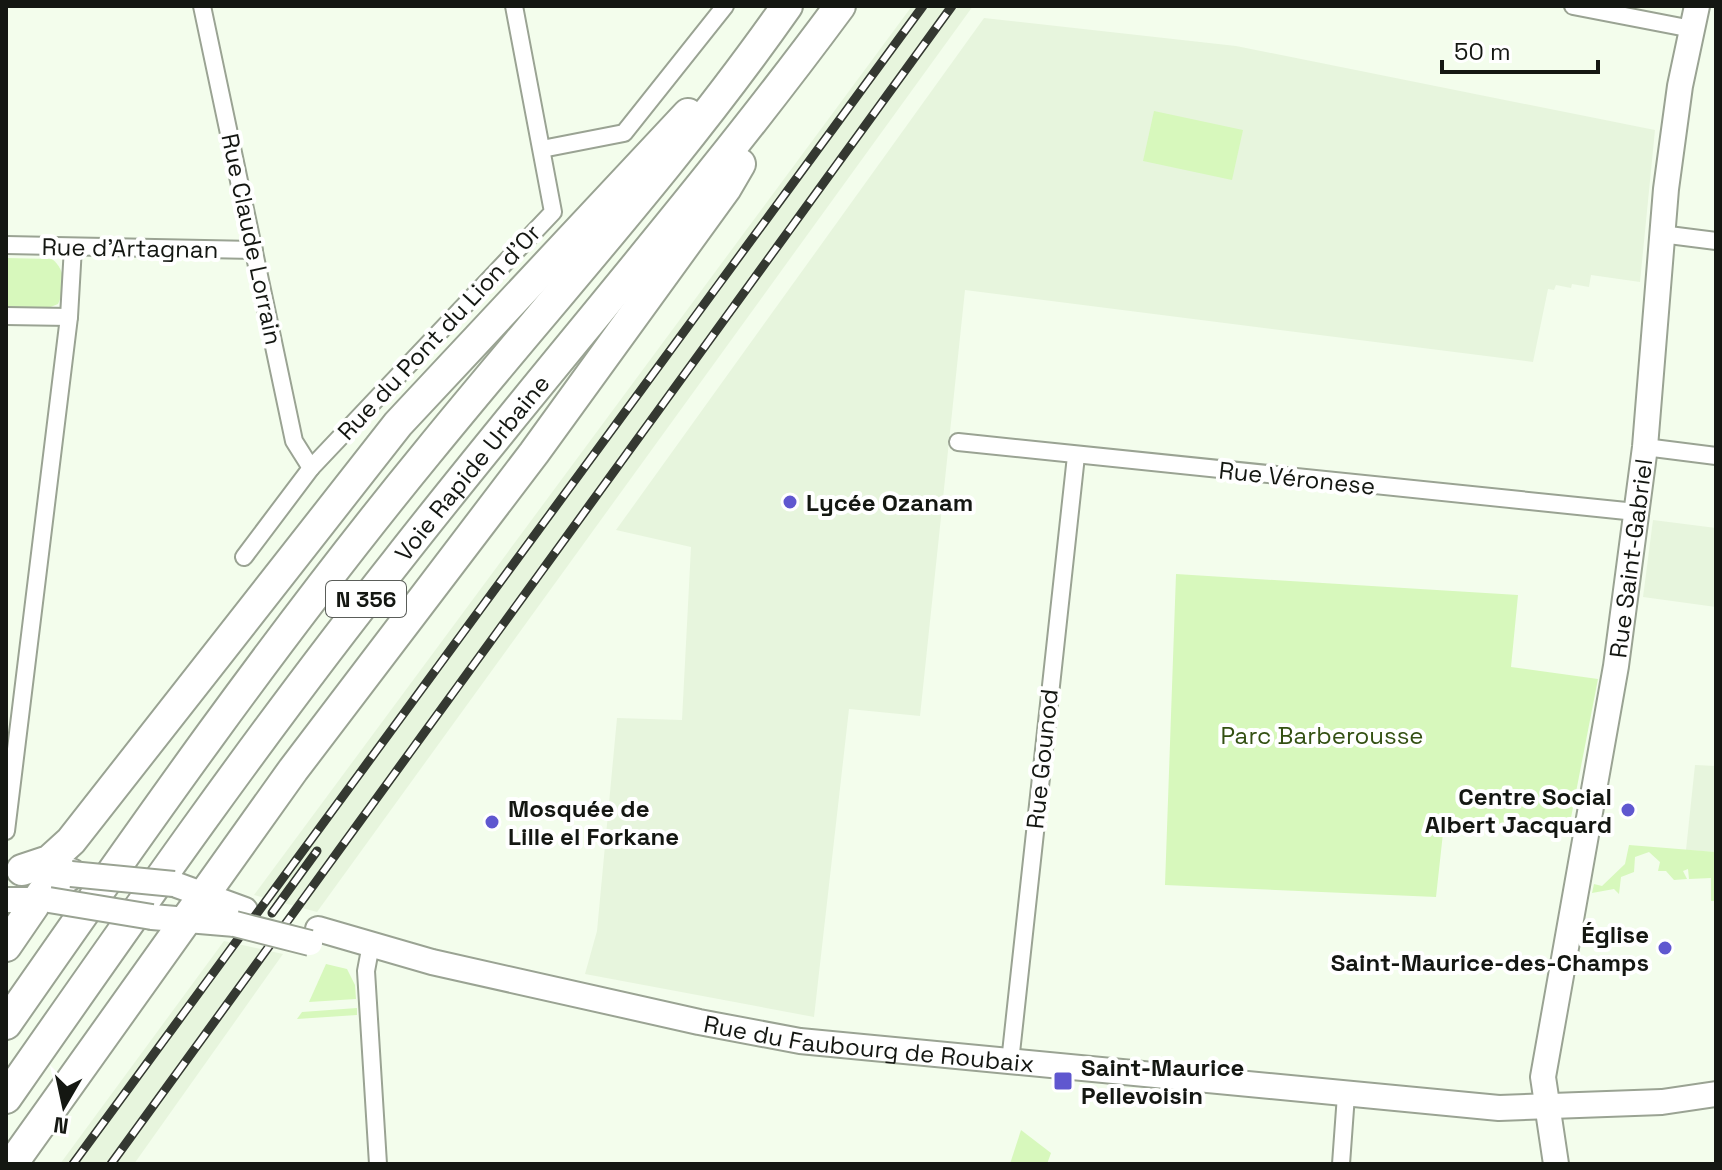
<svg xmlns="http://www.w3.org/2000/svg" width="1722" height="1170" viewBox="0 0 1722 1170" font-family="'Space Grotesk',sans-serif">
  <rect width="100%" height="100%" fill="#f3fdec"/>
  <g fill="#e7f5dd">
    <path d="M 912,6 L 973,6 L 317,912 L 254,895 Z"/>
    <path d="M 984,18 L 1236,46 L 1655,130 L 1640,282 L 1591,275 L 1589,287 L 1572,284 L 1571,288 L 1556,285 L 1554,290 L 1548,289 L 1533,362 L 965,290 L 920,716 L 849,709 L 814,1017 L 585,974 L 597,931 L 617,718 L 682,720 L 691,547 L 616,530 Z"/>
    <path d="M 1653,520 L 1716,528 L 1716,607 L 1643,597 Z"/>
    <path d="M 1695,765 L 1716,766 L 1716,852 L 1686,850 Z"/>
    <path d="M 224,941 L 283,954 L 134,1164 L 60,1164 Z"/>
  </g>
  <g fill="#d7f8bc">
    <path d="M 1154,111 L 1243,130 L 1232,180 L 1143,161 Z"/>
    <path d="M 6,258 L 52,259 C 67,271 65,289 58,304 L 48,308 L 6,307 Z"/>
    <path d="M 1176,574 L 1518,595 L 1511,667 L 1598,679 L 1569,828 L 1444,824 L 1436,897 L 1165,885 Z"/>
    <path d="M 1629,845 L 1716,852 L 1716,901 L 1711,901 L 1711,878 L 1689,879 L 1688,869 L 1683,871 L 1687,879 L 1674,880 L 1666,871 L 1658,871 L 1660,862 L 1649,852 L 1635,857 L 1634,872 L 1621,877 L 1619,894 L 1614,889 L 1592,893 L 1594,884 L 1602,886 L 1625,864 Z"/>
    <path d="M 326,964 L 347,969 L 355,985 L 356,999 L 309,1002 Z"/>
    <path d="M 357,1008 L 357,1015 L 297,1019 L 302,1012 Z"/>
    <path d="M 1021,1130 L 1051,1153 L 1047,1164 L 1010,1164 Z"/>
  </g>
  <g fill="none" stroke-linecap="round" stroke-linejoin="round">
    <g stroke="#9aa393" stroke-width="20">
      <g id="street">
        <path d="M 202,6 L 294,441 L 311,468"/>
        <path d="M 1573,6 L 1692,29"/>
        <path d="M 542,149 L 624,133 L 725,6"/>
        <path d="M 1661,234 L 1716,241"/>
        <path d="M 6,245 L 254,250"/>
        <path d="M 6,316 L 69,317"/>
        <path d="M 958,442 L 1636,512"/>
        <path d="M 1645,447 L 1716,456"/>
        <path d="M 244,557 L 311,468 L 553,212 L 514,6"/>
        <path d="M 6,831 L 69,317 L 73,247"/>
        <path d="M 371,944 L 366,971 L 378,1164"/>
        <path d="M 1010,1062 L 1076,456"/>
        <path d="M 1341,1164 L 1346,1095"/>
      </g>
    </g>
    <g stroke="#9aa393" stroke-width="28">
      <g id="secondary">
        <path d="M 174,884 L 245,910"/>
        <path d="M 6,900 L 49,900"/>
        <path d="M 152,917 L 235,924"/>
        <path id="s1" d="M 318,929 L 432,962 L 699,1022 L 800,1041 L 1499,1108 L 1662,1102 L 1716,1094"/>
        <path id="s2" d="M 1556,1164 L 1543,1077 L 1616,666 L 1645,447 L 1666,189 L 1680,86 L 1697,6"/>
      </g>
    </g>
    <g stroke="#9aa393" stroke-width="34">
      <g id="highway">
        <path d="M 22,870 L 49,861 L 71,841 L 398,424 L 688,114"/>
        <path d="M 6,946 L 43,892 L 71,874"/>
        <path d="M 6,1024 C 141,830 277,636 427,453 C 548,304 677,163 787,6"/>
        <path id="s3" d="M 6,1098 C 133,916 259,735 396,562 C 542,375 699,197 840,6"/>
        <path d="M 12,1164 L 293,770 L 534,453 L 726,188 L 740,164"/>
      </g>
    </g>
    <use href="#street" stroke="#fff" stroke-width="16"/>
    <use href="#secondary" stroke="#fff" stroke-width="24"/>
    <use href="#highway" stroke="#fff" stroke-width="30"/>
    <g stroke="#343831" stroke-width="9">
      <g id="rail">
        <path d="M 272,913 L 317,851"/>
        <path d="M 73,1164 L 923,6"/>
        <path d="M 111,1164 L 952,6"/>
      </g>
    </g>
    <use href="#rail" stroke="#fff" stroke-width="6" stroke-dasharray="18" stroke-linecap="butt"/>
    <g stroke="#9aa393" stroke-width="28" stroke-linecap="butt">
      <g id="secondary-bridge">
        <path d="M 71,874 L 174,884"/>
        <path d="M 49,900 L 152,917"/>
        <path d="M 235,924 L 310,943"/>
      </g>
    </g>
    <use href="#secondary-bridge" stroke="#fff" stroke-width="24"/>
  </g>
  <g fill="#5f57cf" stroke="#fff" stroke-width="3">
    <circle cx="790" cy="502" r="8"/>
    <circle cx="1628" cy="810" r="8"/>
    <circle cx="492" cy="822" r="8"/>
    <circle cx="1665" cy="948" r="8"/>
    <rect x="1053" y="1071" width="20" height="20" rx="4"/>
  </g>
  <g text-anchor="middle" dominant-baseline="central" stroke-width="8" stroke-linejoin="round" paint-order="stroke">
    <rect fill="#fff" stroke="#5a5d59" stroke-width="2" x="326" y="581" width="80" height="36" rx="6"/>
    <g font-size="22" font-weight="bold" fill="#141712">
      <text x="366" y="599">N 356</text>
    </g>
    <g font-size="24" fill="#141712" stroke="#fff">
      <text transform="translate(252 239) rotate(78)">Rue Claude Lorrain</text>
      <text transform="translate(130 248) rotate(1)">Rue d'Artagnan</text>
      <text transform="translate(439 332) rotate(-47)">Rue du Pont du Lion d'Or</text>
      <text stroke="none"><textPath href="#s3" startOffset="784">Voie Rapide Urbaine</textPath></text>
      <text transform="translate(1297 478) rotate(6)">Rue Véronese</text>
      <text stroke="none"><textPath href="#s2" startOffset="614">Rue Saint-Gabriel</textPath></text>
      <text transform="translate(1042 759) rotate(-84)">Rue Gounod</text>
      <text stroke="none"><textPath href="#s1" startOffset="564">Rue du Faubourg de Roubaix</textPath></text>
    </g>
    <g font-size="24" font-weight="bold" fill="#141712" stroke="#fff" text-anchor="start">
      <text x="806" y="502">Lycée Ozanam</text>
      <text x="1612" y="796" text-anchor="end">Centre Social<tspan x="1612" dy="28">Albert Jacquard</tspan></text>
      <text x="508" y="808">Mosquée de<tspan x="508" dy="28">Lille el Forkane</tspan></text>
      <text x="1649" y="934" text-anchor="end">Église<tspan x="1649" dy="28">Saint-Maurice-des-Champs</tspan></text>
      <text x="1081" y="1067">Saint-Maurice<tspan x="1081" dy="28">Pellevoisin</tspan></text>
    </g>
    <g font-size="24" fill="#335012" stroke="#fff">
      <text x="1322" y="735">Parc Barberousse</text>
    </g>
  </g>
  <rect width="1722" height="1170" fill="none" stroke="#141712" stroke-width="16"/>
  <g transform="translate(64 1106) rotate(189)" stroke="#ffffff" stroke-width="6" paint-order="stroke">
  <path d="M0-6L14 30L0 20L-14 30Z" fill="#141712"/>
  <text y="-12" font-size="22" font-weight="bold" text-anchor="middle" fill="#141712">N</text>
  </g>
  <path d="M1442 60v12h156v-12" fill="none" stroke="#141712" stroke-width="4"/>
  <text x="1454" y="60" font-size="24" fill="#141712" stroke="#ffffff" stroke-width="6" paint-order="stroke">50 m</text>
</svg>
